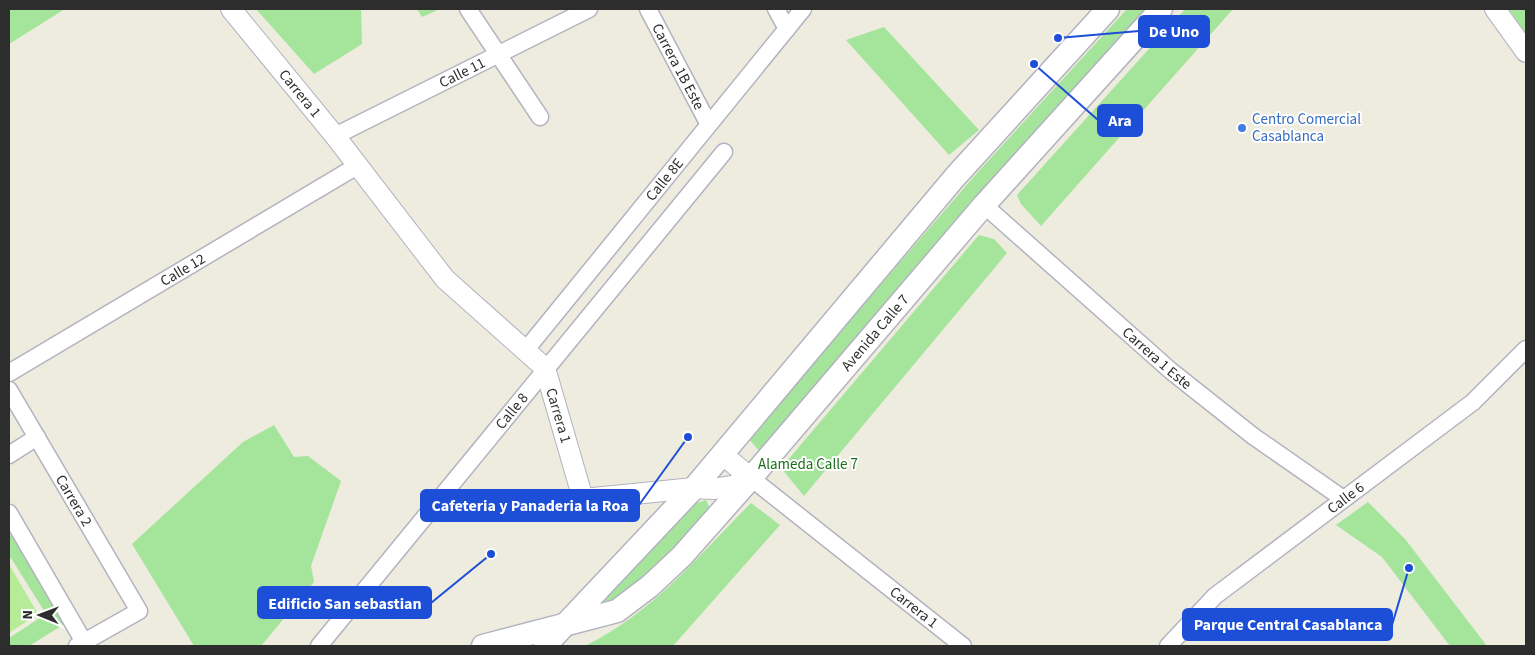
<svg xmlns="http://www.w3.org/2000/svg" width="1535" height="655" viewBox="0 0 1535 655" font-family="'Source Sans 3',sans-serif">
  <rect width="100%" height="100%" fill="#eeebdf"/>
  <g fill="#a5e59b">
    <path d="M 9,9 L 65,9 L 9,44 Z"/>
    <path d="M 256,9 L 361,9 L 362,44 L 314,74 Z"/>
    <path d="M 417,9 L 440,9 L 422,17 Z"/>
    <path d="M 1127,9 L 1148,9 L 760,452 L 748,438 L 977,173 Z"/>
    <path d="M 1185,9 L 1233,9 L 1041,226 L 1021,204 L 1017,195 Z"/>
    <path d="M 1509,9 L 1526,9 L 1526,34 Z"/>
    <path d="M 884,27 L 979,130 L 949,155 L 846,40 Z"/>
    <path d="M 979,235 L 994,239 L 1007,253 L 804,496 L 781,468 Z"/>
    <path d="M 274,425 L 294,457 L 308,456 L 341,481 L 311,566 L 314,582 L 261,646 L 194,646 L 132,544 L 243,442 Z"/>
    <path d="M 706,500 L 710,509 L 657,569 L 585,619 L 690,505 Z"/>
    <path d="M 1368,502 L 1405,539 L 1487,646 L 1450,646 L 1382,557 L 1336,525 Z"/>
    <path d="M 751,503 L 780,525 L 673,646 L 585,646 C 655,611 697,557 751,503 Z"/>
    <path d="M 13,533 L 66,623 L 29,646 L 9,646 L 9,638 L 46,614 L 11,558 L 9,559 L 9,536 Z"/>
  </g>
  <path fill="#b6ec97" d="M 9,564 L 38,614 L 9,633 Z"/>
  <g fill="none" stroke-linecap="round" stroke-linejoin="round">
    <g stroke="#b3b3c0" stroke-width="19">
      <g id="minor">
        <path d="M 468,9 L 540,117"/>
        <path id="s1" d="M 648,9 L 708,123"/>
        <path d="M 776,9 L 787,29"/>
        <path id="s2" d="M 335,136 L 589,9"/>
        <path id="s3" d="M 984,205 L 1171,371 L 1253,436 L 1342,498"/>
        <path id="s4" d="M 525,351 L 803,9"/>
        <path id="s5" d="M 9,373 L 357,166"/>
        <path id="s6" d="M 9,390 L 139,611 L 77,646"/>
        <path d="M 9,455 L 37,437"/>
        <path id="s7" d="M 751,478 L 963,646"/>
        <path d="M 9,513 L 84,642"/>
        <path id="s8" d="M 319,646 L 724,152"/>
        <path id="s9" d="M 1168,646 L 1215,596 L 1473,402 L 1526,349"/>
      </g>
    </g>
    <g stroke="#b3b3c0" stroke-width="22">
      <g id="tertiary">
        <path id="s10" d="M 231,9 L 335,136 L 445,279 L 545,368 L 583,499 L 694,488 L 713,489 L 733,486 L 751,478 L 723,455"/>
        <path d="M 1495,9 L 1526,52"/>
      </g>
    </g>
    <g stroke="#b3b3c0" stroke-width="25">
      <g id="secondary">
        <path id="s11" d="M 483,646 L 617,611 L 650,586 L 682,556 L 751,478 L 984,205 L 1161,9"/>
        <path d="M 545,646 L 694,488 L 955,177 L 1108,9"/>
      </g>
    </g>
    <use href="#minor" stroke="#fff" stroke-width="16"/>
    <use href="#tertiary" stroke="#fff" stroke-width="20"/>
    <use href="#secondary" stroke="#fff" stroke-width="22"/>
  </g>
  <circle fill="#3f7fe0" stroke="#fff" stroke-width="2" cx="1242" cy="128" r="5"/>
  <g text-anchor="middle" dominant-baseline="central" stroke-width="4" stroke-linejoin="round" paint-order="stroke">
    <g font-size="15" fill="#2d2d2d" stroke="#fff">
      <text stroke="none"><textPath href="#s1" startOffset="65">Carrera 1B Este</textPath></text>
      <text stroke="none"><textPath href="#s2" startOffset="142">Calle 11</textPath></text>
      <text stroke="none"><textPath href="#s10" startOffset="109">Carrera 1</textPath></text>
      <text stroke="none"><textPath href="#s4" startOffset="221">Calle 8E</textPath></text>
      <text stroke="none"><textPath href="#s5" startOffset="202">Calle 12</textPath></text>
      <text stroke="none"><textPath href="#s11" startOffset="519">Avenida Calle 7</textPath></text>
      <text stroke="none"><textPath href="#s3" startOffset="231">Carrera 1 Este</textPath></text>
      <text stroke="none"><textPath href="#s8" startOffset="304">Calle 8</textPath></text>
      <text stroke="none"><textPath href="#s10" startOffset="528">Carrera 1</textPath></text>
      <text stroke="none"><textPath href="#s9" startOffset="232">Calle 6</textPath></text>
      <text stroke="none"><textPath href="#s6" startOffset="128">Carrera 2</textPath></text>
      <text stroke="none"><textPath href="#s7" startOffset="208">Carrera 1</textPath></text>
    </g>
    <g font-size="15" fill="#366cbe" stroke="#fff" text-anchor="start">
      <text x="1252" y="119">Centro Comercial<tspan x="1252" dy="17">Casablanca</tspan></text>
    </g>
    <g font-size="15" fill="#1a6d1b" stroke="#fff">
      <text x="808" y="464">Alameda Calle 7</text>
    </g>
  </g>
  <path fill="none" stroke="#1d4ed8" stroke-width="2" d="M1058 38L1139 31M1034 64L1098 120M688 437L639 505M491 554L431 603M1409 568L1392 625"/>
  <g fill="#1d4ed8" stroke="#fff" stroke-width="2">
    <circle cx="1058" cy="38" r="5"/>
    <circle cx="1034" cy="64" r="5"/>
    <circle cx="688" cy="437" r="5"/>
    <circle cx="491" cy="554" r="5"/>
    <circle cx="1409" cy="568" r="5"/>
  </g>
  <g fill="#1d4ed8" stroke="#1d4ed8" stroke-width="2">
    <rect x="1139" y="16" width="70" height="31" rx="5"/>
    <rect x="1098" y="105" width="44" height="31" rx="5"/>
    <rect x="421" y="490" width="218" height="31" rx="5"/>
    <rect x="258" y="587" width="173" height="31" rx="5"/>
    <rect x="1183" y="609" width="209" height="31" rx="5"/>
  </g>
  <g font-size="16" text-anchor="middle" font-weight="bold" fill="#fff">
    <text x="1174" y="37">De Uno</text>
    <text x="1120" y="126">Ara</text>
    <text x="530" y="511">Cafeteria y Panaderia la Roa</text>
    <text x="345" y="609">Edificio San sebastian</text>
    <text x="1288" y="630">Parque Central Casablanca</text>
  </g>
  <rect width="1535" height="655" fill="none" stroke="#2d2d2d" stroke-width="20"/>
  <g transform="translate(40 615) rotate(271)" stroke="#ffffff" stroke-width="4" paint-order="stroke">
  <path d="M0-4L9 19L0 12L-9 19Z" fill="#2d2d2d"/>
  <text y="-8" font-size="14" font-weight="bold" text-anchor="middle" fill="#2d2d2d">N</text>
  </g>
</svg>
